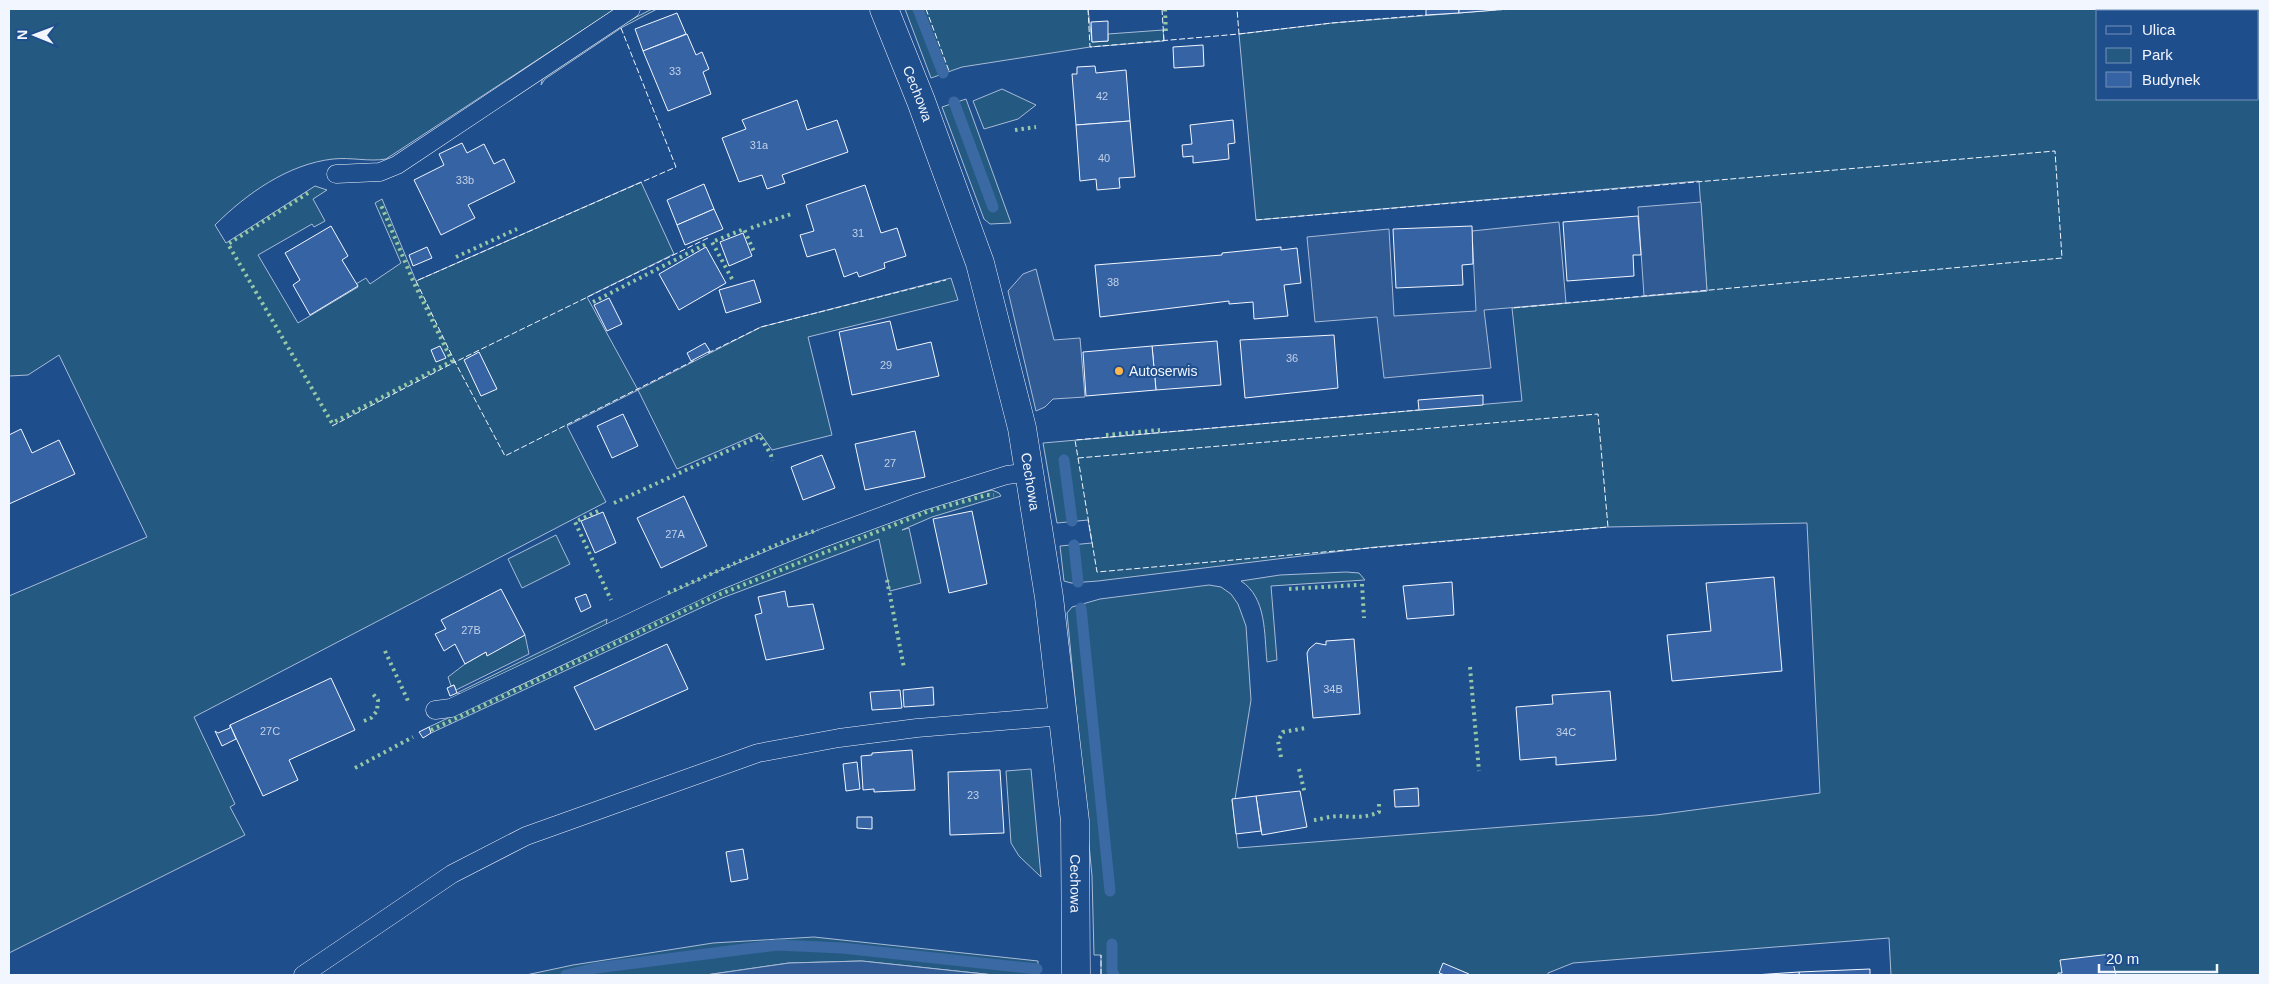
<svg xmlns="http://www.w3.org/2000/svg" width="2269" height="984" viewBox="0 0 2269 984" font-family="Arial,sans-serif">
  <rect width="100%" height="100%" fill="#1f4e8c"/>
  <g fill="#245a82" stroke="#a8bbd7" fill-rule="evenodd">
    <path d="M 9,9 L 615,9 L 386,159 C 369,162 351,157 333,159 C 288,164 246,194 215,225 L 226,243 L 315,186 L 327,190 L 313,199 L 325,221 L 314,227 L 312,224 L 258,255 L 298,323 L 358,287 L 356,284 L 366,278 L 370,284 L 401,263 L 375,203 L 382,199 L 416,281 L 641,182 L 674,254 L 587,297 L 638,390 L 761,327 L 951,278 L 958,300 L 808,337 L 832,435 L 772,450 L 760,433 L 677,469 L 638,390 L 567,426 L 606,502 L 194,717 L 235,804 L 230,807 L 245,835 L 9,953 L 9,596 L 147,537 L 59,355 L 28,375 L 9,376 Z"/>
    <path d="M 652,9 L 657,9 L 621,28 L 545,79 L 541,85 L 543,76 L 617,27 Z"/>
    <path d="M 905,9 L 1088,9 L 1092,42 L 1108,41 L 1108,34 L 1163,30 L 1164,41 L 1090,47 L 962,67 L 931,78 Z"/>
    <path d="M 1496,9 L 2260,9 L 2260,975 L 1891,975 L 1889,938 L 1573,963 L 1548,973 L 1548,975 L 1101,975 L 1101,955 L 1094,955 L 1092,876 L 1067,613 L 1072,607 L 1100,599 L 1209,585 L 1221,587 L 1231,594 L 1238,604 L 1246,626 L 1251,700 L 1235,799 L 1232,800 L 1238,848 L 1656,815 L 1820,793 L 1807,523 L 1608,527 L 1375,547 L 1098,581 L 1071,583 L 1064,581 L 1060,546 L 1092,543 L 1088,520 L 1057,523 L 1043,443 L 1522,401 L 1512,308 L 1707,291 L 1699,181 L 1256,220 L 1239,34 L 1332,23 L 1496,10 ZM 2098,11 L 2258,11 L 2258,99 L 2098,99 Z"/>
    <path d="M 1002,89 L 1036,105 L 1018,119 L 984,129 L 973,101 Z"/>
    <path d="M 966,99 L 1011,223 L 990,224 L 984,219 L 942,107 Z"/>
    <path d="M 992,490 L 999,493 L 1001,496 L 932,517 L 902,530 L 909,528 L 921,583 L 890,591 L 879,539 L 722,598 L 431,733 L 429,727 L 715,592 L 767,569 L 921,510 Z"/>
    <path d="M 556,535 L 570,564 L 522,588 L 508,559 Z"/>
    <path d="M 1346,572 L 1359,573 L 1365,580 L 1271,586 L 1277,660 L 1267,662 C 1264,634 1267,598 1241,581 L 1280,575 Z"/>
    <path d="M 607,619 L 606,625 L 462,694 L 457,693 Z"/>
    <path d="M 525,635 L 529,654 L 456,690 L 454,685 L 451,686 L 448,677 L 465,664 L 486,652 L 487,655 Z"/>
    <path d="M 1031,769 L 1041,877 L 1019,856 L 1011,843 L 1006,771 Z"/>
    <path d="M 814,937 L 1038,961 L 1038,975 L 994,975 L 861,961 L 789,963 L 706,975 L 526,975 L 573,965 L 713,943 Z"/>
  </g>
  <g fill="#305b95" stroke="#a8bbd7">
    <path d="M 1701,202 L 1707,291 L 1644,296 L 1638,207 Z"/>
    <path d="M 1559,222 L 1566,303 L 1484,310 L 1491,368 L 1384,378 L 1377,317 L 1315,322 L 1307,237 L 1389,229 L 1394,316 L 1476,311 L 1472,231 Z"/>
    <path d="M 1036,269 L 1054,340 L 1080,338 L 1085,397 L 1053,399 L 1045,407 L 1036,411 L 1008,291 L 1023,274 Z"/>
    <path d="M 862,961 L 994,975 L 706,975 L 789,963 Z"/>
  </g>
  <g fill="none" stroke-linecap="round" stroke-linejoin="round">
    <g stroke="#3b69a3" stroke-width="11">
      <path d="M 918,9 L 943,73"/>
      <path d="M 954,102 L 993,207"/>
      <path d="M 1064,460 L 1072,521"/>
      <path d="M 1074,545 L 1078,582"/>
      <path d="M 1081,608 L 1110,891"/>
      <path d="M 1112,944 L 1112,971 L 1114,975"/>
      <path d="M 566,975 L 596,968 L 777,945 L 842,948 L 1037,969"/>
    </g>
  </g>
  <g fill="#3563a3" stroke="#f2f6ff">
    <path d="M 1426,9 L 1459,9 L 1459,13 L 1426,15 Z"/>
    <path d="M 1459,9 L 1496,9 L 1496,10 L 1459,13 Z"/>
    <path d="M 677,13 L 686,34 L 643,51 L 635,29 Z"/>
    <path d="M 1108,21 L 1108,41 L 1092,42 L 1091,22 Z"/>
    <path d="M 687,34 L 696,55 L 702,52 L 709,69 L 703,72 L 711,94 L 668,111 L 643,51 Z"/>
    <path d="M 1203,45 L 1204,66 L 1174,68 L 1173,47 Z"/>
    <path d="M 1095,66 L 1096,73 L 1126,70 L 1130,121 L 1076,125 L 1072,74 L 1077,74 L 1077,67 Z"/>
    <path d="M 797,100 L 807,130 L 837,120 L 848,152 L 782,175 L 785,183 L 767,189 L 762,175 L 739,182 L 722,138 L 746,129 L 742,120 Z"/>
    <path d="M 1233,120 L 1235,143 L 1228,144 L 1229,159 L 1193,163 L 1193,156 L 1183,157 L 1182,145 L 1192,144 L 1190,125 Z"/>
    <path d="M 1130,121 L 1135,177 L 1119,178 L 1120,188 L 1097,190 L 1096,179 L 1080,181 L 1076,125 Z"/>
    <path d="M 462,143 L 467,153 L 484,144 L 494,164 L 504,159 L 515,182 L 468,205 L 475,218 L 441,235 L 414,180 L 444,165 L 439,154 Z"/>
    <path d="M 704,184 L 714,209 L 677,225 L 667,200 Z"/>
    <path d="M 865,185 L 881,233 L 897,228 L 906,256 L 884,263 L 885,268 L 859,277 L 857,272 L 844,277 L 835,249 L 807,257 L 800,235 L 814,231 L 806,205 Z"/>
    <path d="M 714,209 L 723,229 L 685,245 L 677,225 Z"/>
    <path d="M 1638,216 L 1641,255 L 1633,255 L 1634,276 L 1567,281 L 1563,222 Z"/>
    <path d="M 331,226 L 348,256 L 342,260 L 358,286 L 310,315 L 293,285 L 300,280 L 285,253 Z"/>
    <path d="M 1472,226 L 1473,264 L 1462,265 L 1463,285 L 1396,288 L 1393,229 Z"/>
    <path d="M 743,233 L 752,256 L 729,266 L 720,242 Z"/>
    <path d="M 427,247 L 432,258 L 413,266 L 409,255 Z"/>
    <path d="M 706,247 L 726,283 L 679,310 L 659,274 Z"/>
    <path d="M 1281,247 L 1281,250 L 1297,248 L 1301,283 L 1284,285 L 1288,316 L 1254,319 L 1253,302 L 1229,304 L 1229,301 L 1100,317 L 1095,265 L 1222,255 L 1222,253 Z"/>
    <path d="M 754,280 L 761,302 L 726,313 L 719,290 Z"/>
    <path d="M 609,298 L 622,324 L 607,331 L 594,305 Z"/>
    <path d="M 890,321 L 897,350 L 931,342 L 939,376 L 852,395 L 839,332 Z"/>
    <path d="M 1334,335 L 1338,388 L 1245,398 L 1240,340 Z"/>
    <path d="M 1217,341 L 1221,385 L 1156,390 L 1152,346 Z"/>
    <path d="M 705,343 L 710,351 L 691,361 L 687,353 Z"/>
    <path d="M 440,346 L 446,358 L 436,362 L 431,350 Z"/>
    <path d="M 1152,346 L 1156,390 L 1086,396 L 1083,352 Z"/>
    <path d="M 479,352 L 497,389 L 481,396 L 464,360 Z"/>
    <path d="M 1483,395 L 1483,405 L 1419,410 L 1418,400 Z"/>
    <path d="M 623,414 L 638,446 L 612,458 L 597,426 Z"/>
    <path d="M 21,429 L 32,453 L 59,440 L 75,474 L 9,504 L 9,435 Z"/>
    <path d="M 915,431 L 925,477 L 865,490 L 855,444 Z"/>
    <path d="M 822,455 L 835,488 L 803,500 L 791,467 Z"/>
    <path d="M 684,496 L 707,546 L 661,568 L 637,518 Z"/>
    <path d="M 972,511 L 987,584 L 949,593 L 933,519 Z"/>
    <path d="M 603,512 L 616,543 L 595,553 L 581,521 Z"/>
    <path d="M 1774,577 L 1782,671 L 1672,681 L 1667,635 L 1711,631 L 1706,583 Z"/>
    <path d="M 1452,582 L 1454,615 L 1407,619 L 1403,586 Z"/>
    <path d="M 501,589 L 525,635 L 487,656 L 486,652 L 465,664 L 455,644 L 444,651 L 435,634 L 446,629 L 441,620 Z"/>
    <path d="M 785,591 L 788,607 L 813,604 L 824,649 L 766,660 L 755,615 L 762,613 L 758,597 Z"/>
    <path d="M 586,594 L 591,607 L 581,612 L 575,598 Z"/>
    <path d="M 1354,639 L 1360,714 L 1313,718 L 1307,653 L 1309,649 L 1316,643 L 1326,645 L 1326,641 Z"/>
    <path d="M 667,644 L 688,689 L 595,730 L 574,687 Z"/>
    <path d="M 331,678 L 355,730 L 289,760 L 298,780 L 263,796 L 230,725 Z"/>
    <path d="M 454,685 L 457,693 L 450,696 L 447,688 Z"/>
    <path d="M 933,687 L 934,705 L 904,707 L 903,690 Z"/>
    <path d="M 900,690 L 902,708 L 872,710 L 870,692 Z"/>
    <path d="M 1610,691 L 1616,760 L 1556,765 L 1556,757 L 1520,760 L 1516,707 L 1553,704 L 1552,695 Z"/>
    <path d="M 230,725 L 236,739 L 222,746 L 215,731 L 218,733 L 230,728 Z"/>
    <path d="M 429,727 L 431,733 L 423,738 L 419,732 Z"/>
    <path d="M 912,750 L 915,790 L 874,792 L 874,789 L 863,790 L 861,756 L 872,755 L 872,753 Z"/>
    <path d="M 857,762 L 860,789 L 846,791 L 843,764 Z"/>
    <path d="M 1000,770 L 1004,833 L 950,835 L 948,772 Z"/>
    <path d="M 1418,788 L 1419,806 L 1395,807 L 1394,790 Z"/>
    <path d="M 1300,791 L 1307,827 L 1262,835 L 1256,796 Z"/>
    <path d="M 1256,796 L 1261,831 L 1236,834 L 1232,799 Z"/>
    <path d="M 857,817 L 872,817 L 872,829 L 857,828 Z"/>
    <path d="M 743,849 L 748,879 L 731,882 L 726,852 Z"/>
    <path d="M 2111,954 L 2116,975 L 2058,975 L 2058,973 L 2062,973 L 2060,960 Z"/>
    <path d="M 1443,963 L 1469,974 L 1468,975 L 1445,975 L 1439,973 Z"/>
    <path d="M 1870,969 L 1870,975 L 1799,975 L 1799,972 Z"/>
    <path d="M 1799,972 L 1799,975 L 1754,975 Z"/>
  </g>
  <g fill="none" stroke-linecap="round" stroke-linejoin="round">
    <g stroke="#f2f6ff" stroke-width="19">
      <g id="lane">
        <path d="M 336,174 L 380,172 L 397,165 L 631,9"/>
        <path d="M 435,710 L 451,708 L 716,582 L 823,538 L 920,502 L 1007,475 L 1030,472"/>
        <path d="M 303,975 L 452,874 L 526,836 L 758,753 L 839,738 L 917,728 L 1063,716"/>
      </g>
    </g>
    <g stroke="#f2f6ff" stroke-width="29">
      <g id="street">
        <path id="s1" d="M 884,9 L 921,101 L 980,263 L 1022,428 L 1049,597 L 1075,821 L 1076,975"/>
      </g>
    </g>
    <use href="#lane" stroke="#1f4e8c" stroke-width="18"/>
    <use href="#street" stroke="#1f4e8c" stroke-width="28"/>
    <g stroke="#97c8a6" stroke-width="4" stroke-dasharray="2.5 4" stroke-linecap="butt">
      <path d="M 1165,9 L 1166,35"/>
      <path d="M 1015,130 L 1036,127"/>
      <path d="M 308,193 L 228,244 L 332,423 L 452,361 L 414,283 L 381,205"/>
      <path d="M 751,228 L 791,214"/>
      <path d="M 456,257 L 517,229"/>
      <path d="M 732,279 L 712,242 L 744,229 L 755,254"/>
      <path d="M 593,302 L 708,243"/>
      <path d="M 1106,435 L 1160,430"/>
      <path d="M 614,503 L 760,436 L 771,455 L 772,461"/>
      <path d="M 598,511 L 575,522 L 611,600"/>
      <path d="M 887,580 L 904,668"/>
      <path d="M 1362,584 L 1364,618"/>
      <path d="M 1289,589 L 1358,585"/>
      <path d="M 668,593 L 792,538 L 818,530"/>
      <path d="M 385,651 L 409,703"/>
      <path d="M 1470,667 L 1479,771"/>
      <path d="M 364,721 L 371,718 L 377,711 L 378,700 L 373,694"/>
      <path d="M 431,730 L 718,595 L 929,511 L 987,495 L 994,495"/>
      <path d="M 1281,757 L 1278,741 L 1283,732 L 1306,728"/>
      <path d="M 355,768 L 413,737"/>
      <path d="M 1299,769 L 1305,794"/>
      <path d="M 1314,820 C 1322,819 1331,816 1339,816 C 1352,817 1367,818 1379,812 L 1379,800"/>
    </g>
    <g stroke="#f2f6ff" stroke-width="1" stroke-dasharray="6 2.5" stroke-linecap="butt">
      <path d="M 926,9 L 949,71"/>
      <path d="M 1088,9 L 1090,47 L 1239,34 L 1237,9"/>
      <path d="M 1162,9 L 1164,41"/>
      <path d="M 1496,10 L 1517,9"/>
      <path d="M 621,28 L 676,167 L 416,281 L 455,362 L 708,238"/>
      <path d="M 1239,34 L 1332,23 L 1426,15"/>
      <path d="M 1256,220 L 2055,151 L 2062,258 L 1512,308"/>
      <path d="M 708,353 L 761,327 L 946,280"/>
      <path d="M 332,426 L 455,362 L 505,456 L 695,360"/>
      <path d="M 1078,458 L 1097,572 L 1608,527 L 1598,414 L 1078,458 L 1075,440 L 1419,410"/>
      <path d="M 1101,975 L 1101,955"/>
    </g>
  </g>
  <circle fill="#ffb74d" stroke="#1f4e8c" stroke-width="2" cx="1119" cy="371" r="5"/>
  <g text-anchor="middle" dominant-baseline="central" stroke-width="4" stroke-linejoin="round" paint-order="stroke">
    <g font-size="11" fill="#c3d1e8">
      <text x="675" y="71">33</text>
      <text x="1102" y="96">42</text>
      <text x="759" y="145">31a</text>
      <text x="1104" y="158">40</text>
      <text x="465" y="180">33b</text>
      <text x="858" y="233">31</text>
      <text x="1113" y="282">38</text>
      <text x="1292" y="358">36</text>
      <text x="886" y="365">29</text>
      <text x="890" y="463">27</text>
      <text x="675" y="534">27A</text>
      <text x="471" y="630">27B</text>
      <text x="1333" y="689">34B</text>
      <text x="270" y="731">27C</text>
      <text x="1566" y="732">34C</text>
      <text x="973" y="795">23</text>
    </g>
    <g font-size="14" fill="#f2f6ff" stroke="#1f4e8c">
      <text stroke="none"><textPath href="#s1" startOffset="91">Cechowa</textPath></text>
      <text stroke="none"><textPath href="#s1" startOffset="496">Cechowa</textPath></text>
      <text stroke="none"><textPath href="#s1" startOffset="901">Cechowa</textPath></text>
    </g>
    <g font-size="14" fill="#f2f6ff" stroke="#1f4e8c" text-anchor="start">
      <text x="1129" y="371">Autoserwis</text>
    </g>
  </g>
  <rect width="2269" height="984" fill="none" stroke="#f2f6ff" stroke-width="20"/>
  <rect x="2096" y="10" width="162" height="90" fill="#1f4e8c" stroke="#7391ba"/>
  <rect x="2106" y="26" width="25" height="8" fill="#1f4e8c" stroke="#7391ba"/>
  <text x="2142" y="35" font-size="15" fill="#f2f6ff">Ulica</text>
  <rect x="2106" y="48" width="25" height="15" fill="#245a82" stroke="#7391ba"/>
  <text x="2142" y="60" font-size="15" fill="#f2f6ff">Park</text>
  <rect x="2106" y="72" width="25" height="15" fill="#3563a3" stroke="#7391ba"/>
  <text x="2142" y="85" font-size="15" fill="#f2f6ff">Budynek</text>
  <g transform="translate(35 35) rotate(271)" stroke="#1f4e8c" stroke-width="4" paint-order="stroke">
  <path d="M0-4L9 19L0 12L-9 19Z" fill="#f2f6ff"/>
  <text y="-8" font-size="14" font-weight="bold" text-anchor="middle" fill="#f2f6ff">N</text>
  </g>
  <path d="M2099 964v8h118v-8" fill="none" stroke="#f2f6ff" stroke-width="2.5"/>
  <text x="2106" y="964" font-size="15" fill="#f2f6ff" stroke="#1f4e8c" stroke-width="4" paint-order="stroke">20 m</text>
</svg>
